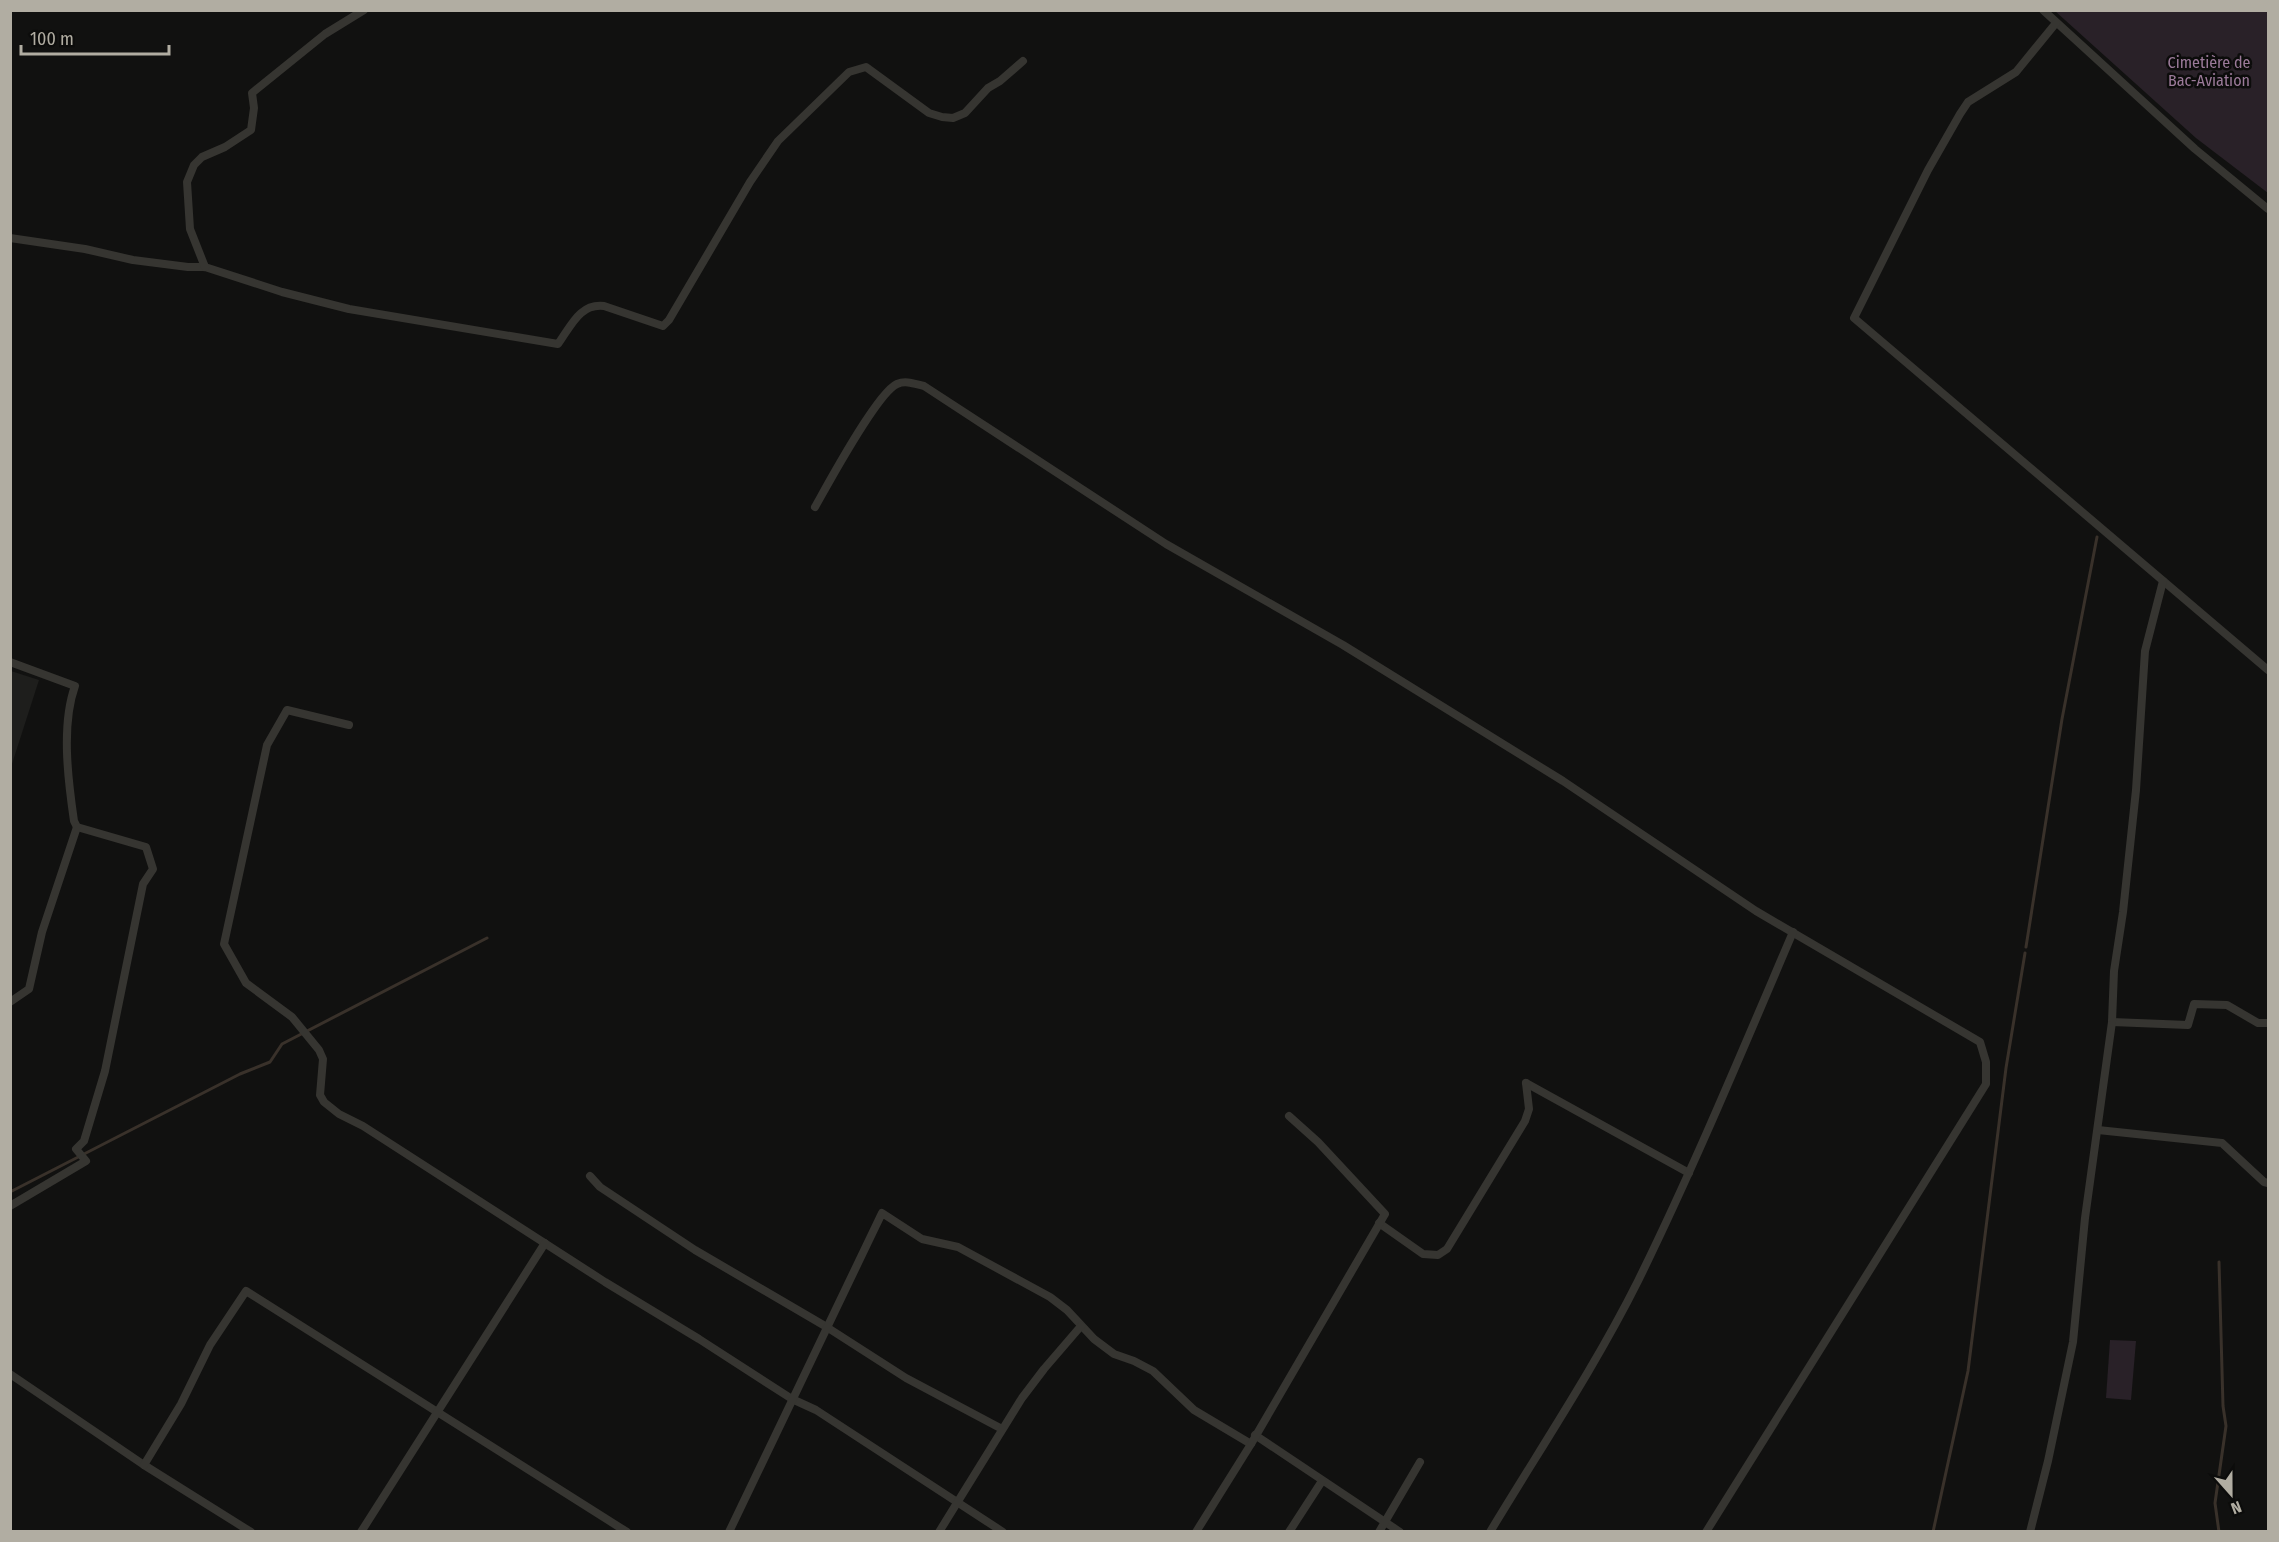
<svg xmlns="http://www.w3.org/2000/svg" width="2279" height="1542" viewBox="0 0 2279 1542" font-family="'Fira Sans Condensed',sans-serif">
  <rect width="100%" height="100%" fill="#111110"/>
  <path fill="#1e1e1c" d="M 11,671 L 39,680 L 11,767 L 10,671 Z"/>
  <g fill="#292128">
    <path d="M 2055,11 L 2268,11 L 2268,193 L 2196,138 Z"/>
    <path d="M 2110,1340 L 2136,1341 L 2131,1400 L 2106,1398 Z"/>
  </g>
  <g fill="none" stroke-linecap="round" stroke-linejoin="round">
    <g stroke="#39312a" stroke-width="3">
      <path d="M 2026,947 L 2062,719 L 2097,537"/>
      <path d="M 10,1192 L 240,1074 L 270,1062 L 282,1044 L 487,938"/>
      <path d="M 1933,1532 L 1968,1371 L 2006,1068 L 2025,953"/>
      <path d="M 2219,1532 L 2215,1503 L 2226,1426 L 2223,1406 L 2219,1262"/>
    </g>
    <g stroke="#363531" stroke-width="8">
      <path d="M 2043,10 L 2195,149 L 2268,209"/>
      <path d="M 2056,23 L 2016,72 L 1968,102 L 1960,114 L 1928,170 L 1854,318 L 2268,670"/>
      <path d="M 10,238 L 85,249 L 133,260 L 188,267 L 205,267 L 282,292 L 349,309 L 558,344 C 571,326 580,303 604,306 L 663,326 L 669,320 L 750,182 L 778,141 L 849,72 L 866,67 L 929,113 L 942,117 L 953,118 L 965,113 L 988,88 L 1000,81 L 1023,61"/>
      <path d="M 205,267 L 190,229 L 187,182 L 194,165 L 202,157 L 225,147 L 251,130 L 254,108 L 252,93 L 325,34 L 364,10"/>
      <path d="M 815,507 C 828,484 877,393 897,384 C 906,380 915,384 924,386 L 1166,544 L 1343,645 L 1563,781 L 1756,911 L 1980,1042 L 1986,1062 L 1986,1084 L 1706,1532"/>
      <path d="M 10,662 L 75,686 C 61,725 68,780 74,821 L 77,827 L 146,847 L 153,869 L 143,884 L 105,1071 L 84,1141 L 76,1149 L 86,1161 L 10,1206"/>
      <path d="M 349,725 L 287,710 L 267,745 L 224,944 L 246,983 L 292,1017 L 319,1050 L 323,1059 L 320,1095 L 324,1102 L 339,1114 L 363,1126 L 605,1282 L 699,1339 L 792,1399 L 816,1410 L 1003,1532"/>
      <path d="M 10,1002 L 29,989 L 42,932 L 77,827"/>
      <path d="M 2112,1022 L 2188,1025 L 2194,1004 L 2227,1005 L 2258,1023 L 2268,1023"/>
      <path d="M 1526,1083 L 1689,1173"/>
      <path d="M 2098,1130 L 2222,1143 L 2264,1182 L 2268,1183"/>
      <path d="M 590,1176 L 600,1187 L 695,1250 L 825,1326 L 906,1378 L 1002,1429"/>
      <path d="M 1379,1223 L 1423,1254 L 1438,1255 L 1447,1249 L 1525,1121 L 1529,1109 L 1526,1083"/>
      <path d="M 10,1374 L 144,1465 L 251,1532"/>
      <path d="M 1255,1435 L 1400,1532"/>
      <path d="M 144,1465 L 181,1404 L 210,1345 L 246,1291 L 627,1532"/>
      <path d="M 361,1532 L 545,1243"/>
      <path d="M 729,1532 L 882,1213 L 922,1239 L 958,1247 L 1050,1297 L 1067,1310 L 1094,1339 L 1114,1354 L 1134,1361 L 1153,1371 L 1194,1410 L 1251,1444"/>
      <path d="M 939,1532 L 1022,1398 L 1044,1369 L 1081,1326"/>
      <path d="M 1196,1532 L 1251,1444 L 1385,1214 L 1318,1142 L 1289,1116"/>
      <path d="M 1289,1532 L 1322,1481"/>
      <path d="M 1379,1532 L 1420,1462"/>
      <path d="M 1490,1532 C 1540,1449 1595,1367 1638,1281 C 1694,1167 1743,1049 1793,932"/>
      <path d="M 2030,1532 L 2048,1461 L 2073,1342 L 2085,1218 L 2112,1022 L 2114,971 L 2123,912 L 2136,790 L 2145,651 L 2163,581"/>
    </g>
  </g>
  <g text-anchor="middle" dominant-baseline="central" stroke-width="5" stroke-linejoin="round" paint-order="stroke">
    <g font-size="16" fill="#9b7a99" stroke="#0c0c0b">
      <text x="2209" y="62">Cimetière de<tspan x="2209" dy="18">Bac-Aviation</tspan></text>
    </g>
  </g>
  <rect width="2279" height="1542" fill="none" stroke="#b1ada2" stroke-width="24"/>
  <g transform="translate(2231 1494) rotate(159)" stroke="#0c0c0b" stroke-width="4.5" paint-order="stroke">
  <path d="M0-4.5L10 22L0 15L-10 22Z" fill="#b1ada2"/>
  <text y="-9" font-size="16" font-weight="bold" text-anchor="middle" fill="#b1ada2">N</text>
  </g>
  <path d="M21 45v9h148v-9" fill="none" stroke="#b1ada2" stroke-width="3"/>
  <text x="30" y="45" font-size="18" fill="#b1ada2" stroke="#0c0c0b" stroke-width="4.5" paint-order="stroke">100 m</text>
</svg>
